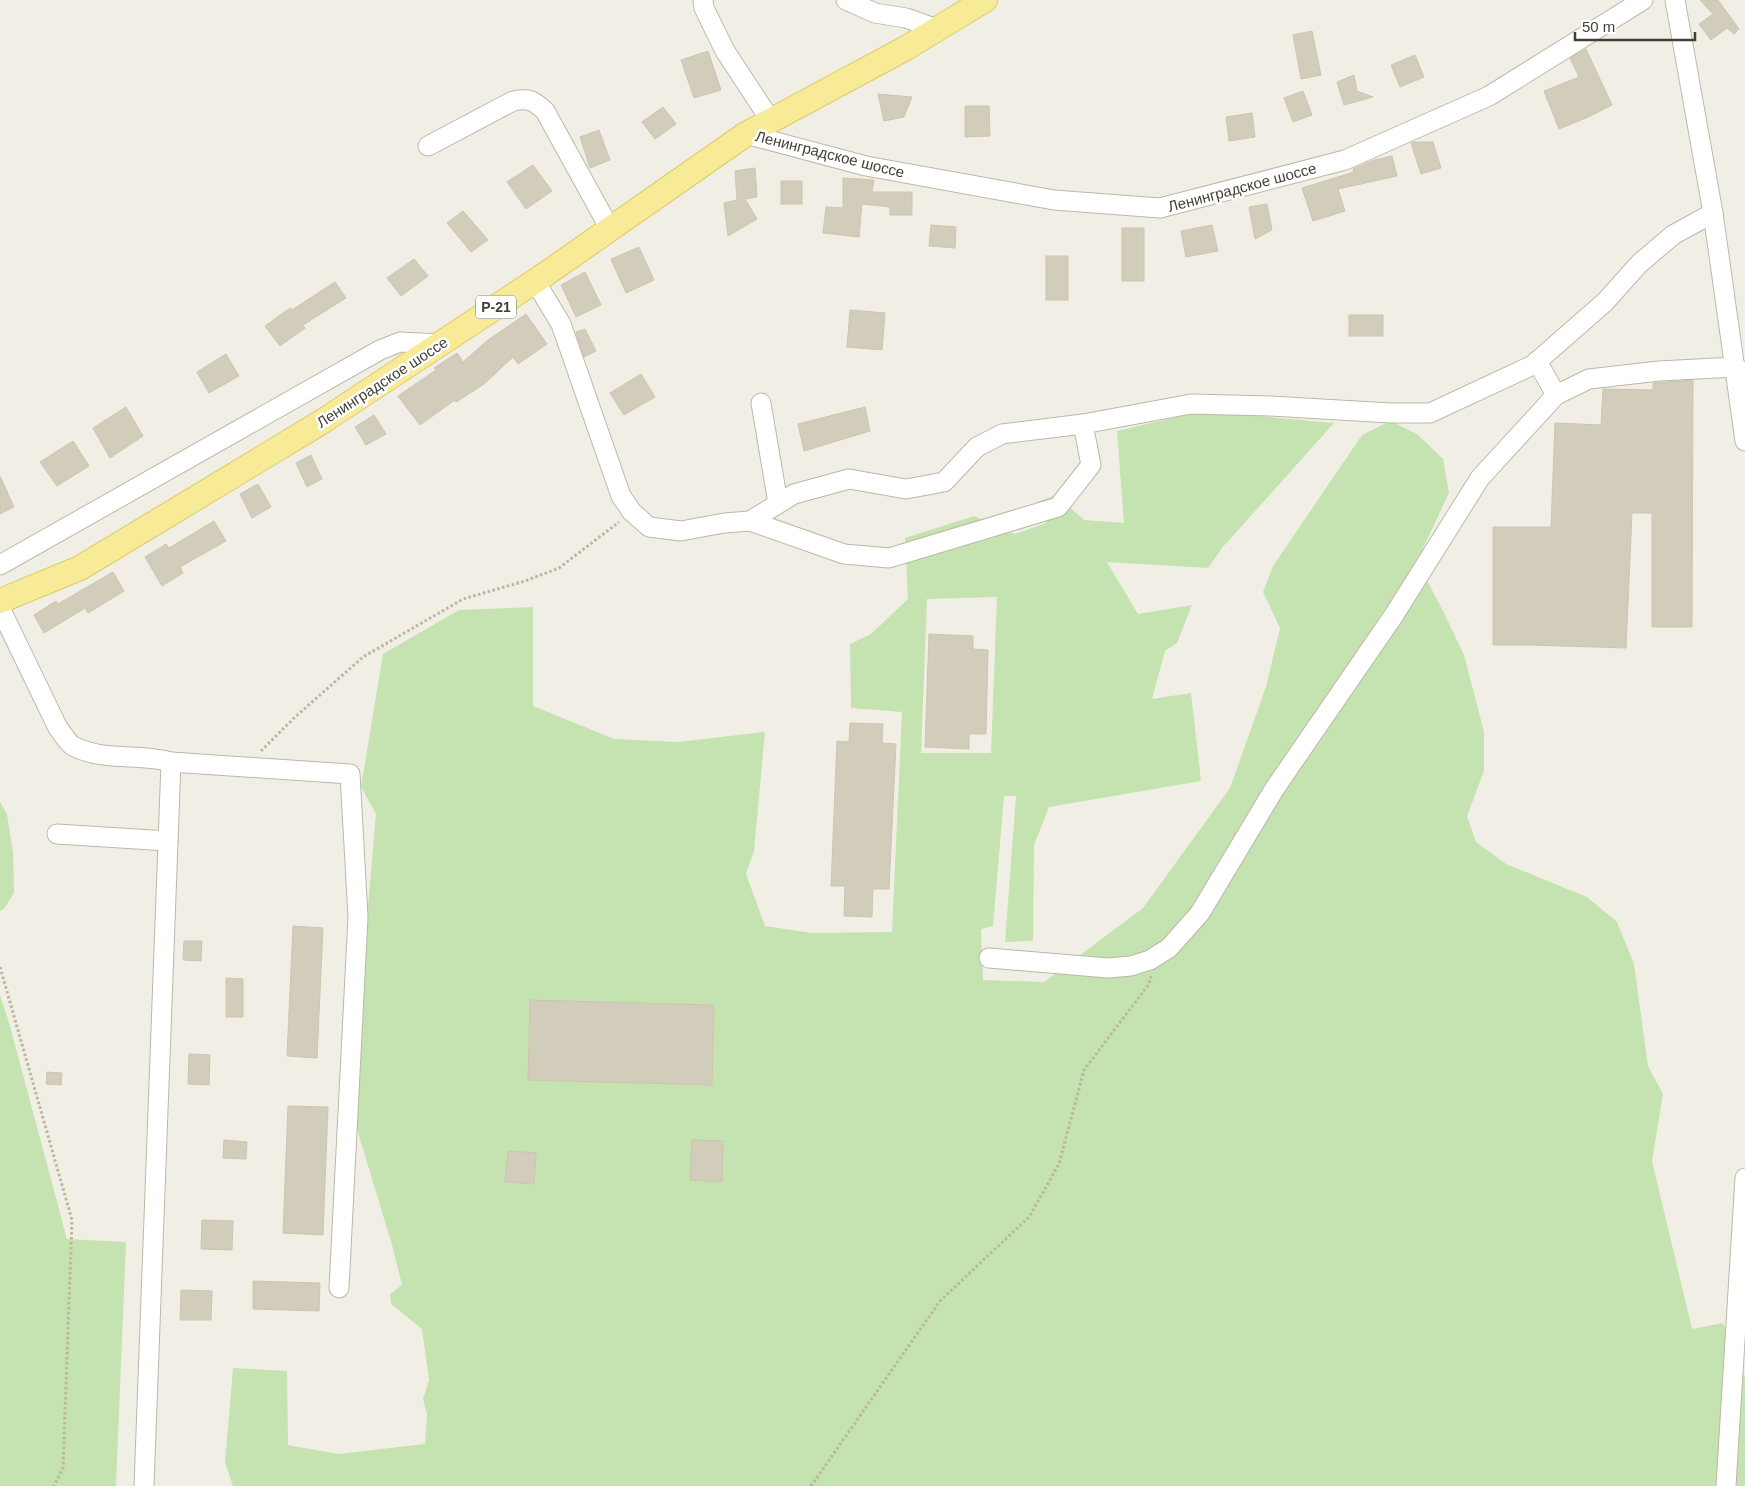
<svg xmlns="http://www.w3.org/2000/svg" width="1745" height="1486" viewBox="0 0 1745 1486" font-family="Arial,sans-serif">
  <rect width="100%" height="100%" fill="#f1efe5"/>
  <g fill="#c4e3b0" fill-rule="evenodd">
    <path d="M 1203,411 L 1334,423 L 1222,548 L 1208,568 L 1107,562 L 1138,614 L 1192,605 L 1177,643 L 1165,651 L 1152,699 L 1191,693 L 1201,781 L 1049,807 L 1034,845 L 1033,941 L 1005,942 L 1016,796 L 1004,796 L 993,926 L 981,929 L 983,980 L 1044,982 L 1143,908 L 1230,788 L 1266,687 L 1280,628 L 1263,592 L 1273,566 L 1362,435 L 1390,421 L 1417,434 L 1443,459 L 1449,493 L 1417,561 L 1444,613 L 1464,655 L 1484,732 L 1484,771 L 1467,816 L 1476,842 L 1506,864 L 1587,897 L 1617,922 L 1634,964 L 1648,1066 L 1663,1094 L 1652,1161 L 1692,1329 L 1723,1323 L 1745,1378 L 1745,1486 L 233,1486 L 225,1462 L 233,1368 L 287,1371 L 288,1445 L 338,1454 L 425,1444 L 427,1414 L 423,1399 L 429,1380 L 422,1329 L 391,1304 L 390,1294 L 402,1285 L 392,1245 L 357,1129 L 365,941 L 376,814 L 361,787 L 383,654 L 459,610 L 533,607 L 533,706 L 614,739 L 678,742 L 765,732 L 754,851 L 746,874 L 765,926 L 812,933 L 892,932 L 902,712 L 851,708 L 850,644 L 871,634 L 908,599 L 905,538 L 974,516 L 1015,534 L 1046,523 L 1037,502 L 1056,495 L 1084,520 L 1124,523 L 1117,431 ZM 997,597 L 991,753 L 921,753 L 927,599 Z"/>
    <path d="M 0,802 L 7,814 L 13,853 L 14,893 L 4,909 L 0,911 Z"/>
    <path d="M 0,995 L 8,1019 L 67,1239 L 126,1242 L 116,1486 L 0,1486 Z"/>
  </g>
  <g fill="#d2ccbb" stroke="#ccc5af">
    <path d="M 1700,0 L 1718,0 L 1739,29 L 1734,34 L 1727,28 L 1711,40 L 1699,24 L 1713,14 Z"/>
    <path d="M 1312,31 L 1321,75 L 1301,79 L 1293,35 Z"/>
    <path d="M 1586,49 L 1612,105 L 1586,118 L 1559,129 L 1544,91 L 1579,77 L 1570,58 Z"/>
    <path d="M 708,51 L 721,90 L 694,98 L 681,60 Z"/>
    <path d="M 1415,55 L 1424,77 L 1400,87 L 1391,65 Z"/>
    <path d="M 1354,75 L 1357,91 L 1373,97 L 1344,105 L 1337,82 Z"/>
    <path d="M 1303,91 L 1312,115 L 1293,122 L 1284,98 Z"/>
    <path d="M 878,94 L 912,97 L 904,117 L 884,121 Z"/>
    <path d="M 965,106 L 989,106 L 990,136 L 965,137 Z"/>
    <path d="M 663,107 L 676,124 L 655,139 L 642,122 Z"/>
    <path d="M 1252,113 L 1255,137 L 1229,141 L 1226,117 Z"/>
    <path d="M 599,130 L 610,160 L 590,168 L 580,137 Z"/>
    <path d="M 1413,142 L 1433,142 L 1441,168 L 1421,174 L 1411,143 Z"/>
    <path d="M 1392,156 L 1397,176 L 1338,189 L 1345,211 L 1313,221 L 1302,188 L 1354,172 L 1353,169 L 1374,160 Z"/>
    <path d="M 533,165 L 552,191 L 526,209 L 507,182 Z"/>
    <path d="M 755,168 L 757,197 L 745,199 L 757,219 L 728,236 L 724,203 L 737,200 L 735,171 Z"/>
    <path d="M 843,178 L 874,180 L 872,192 L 912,192 L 912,215 L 890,215 L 890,207 L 862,204 L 859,237 L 823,233 L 826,207 L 843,208 Z"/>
    <rect x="781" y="181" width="21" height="23"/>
    <path d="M 1267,204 L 1272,230 L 1255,239 L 1249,207 Z"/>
    <path d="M 463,211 L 488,240 L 471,252 L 447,223 Z"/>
    <path d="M 931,225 L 956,227 L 955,248 L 929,246 Z"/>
    <path d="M 1212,225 L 1218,251 L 1186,257 L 1181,231 Z"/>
    <rect x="1122" y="228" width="22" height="53"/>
    <path d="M 639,247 L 654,280 L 626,293 L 611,259 Z"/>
    <rect x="1046" y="256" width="22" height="44"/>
    <path d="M 414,259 L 428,276 L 401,296 L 387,278 Z"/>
    <path d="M 585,272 L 601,305 L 576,317 L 561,285 Z"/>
    <path d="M 335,282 L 346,298 L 303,325 L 305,328 L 280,346 L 265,326 L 290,308 L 292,310 Z"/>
    <path d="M 850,310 L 885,313 L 882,350 L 847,347 Z"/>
    <path d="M 526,314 L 547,344 L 518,364 L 513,357 L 484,384 L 456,402 L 455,400 L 420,425 L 398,396 L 436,370 L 434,368 L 457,353 L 463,362 L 488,340 Z"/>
    <rect x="1349" y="315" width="34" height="21"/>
    <path d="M 585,329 L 596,351 L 584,357 L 576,332 Z"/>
    <path d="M 226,354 L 239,376 L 209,393 L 197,372 Z"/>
    <path d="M 641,374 L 655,397 L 624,415 L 610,393 Z"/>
    <path d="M 1693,380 L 1692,627 L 1652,627 L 1652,513 L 1632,513 L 1626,648 L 1530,645 L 1493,645 L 1493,527 L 1551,527 L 1555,423 L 1601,425 L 1603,389 L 1653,390 L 1653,383 Z"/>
    <path d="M 126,407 L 143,436 L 110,458 L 93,428 Z"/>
    <path d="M 865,407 L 870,431 L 804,451 L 798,424 Z"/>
    <path d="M 374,415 L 386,434 L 366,445 L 355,427 Z"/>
    <path d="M 73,441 L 89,466 L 57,486 L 40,462 Z"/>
    <path d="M 311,455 L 322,479 L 307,487 L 296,463 Z"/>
    <path d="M 0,476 L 14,507 L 0,514 Z"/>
    <path d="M 258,484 L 271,507 L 252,518 L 240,494 Z"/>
    <path d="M 214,521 L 226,541 L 180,567 L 183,573 L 162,586 L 145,557 L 166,544 L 169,548 Z"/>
    <path d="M 113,572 L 124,591 L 88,613 L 85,608 L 44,633 L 34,615 L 56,601 L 58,604 Z"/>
    <path d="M 929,634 L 973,636 L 973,649 L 988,650 L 986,734 L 969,734 L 969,749 L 925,747 Z"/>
    <path d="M 850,723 L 883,724 L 882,743 L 896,744 L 889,889 L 873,889 L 872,917 L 844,916 L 845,886 L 831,886 L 837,741 L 849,742 Z"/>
    <path d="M 293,926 L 323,928 L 317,1058 L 287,1056 Z"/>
    <path d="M 184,941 L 202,941 L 201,961 L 183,960 Z"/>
    <path d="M 226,978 L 243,979 L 243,1017 L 226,1017 Z"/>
    <path d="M 530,1000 L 714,1005 L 712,1085 L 528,1080 Z"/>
    <path d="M 189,1054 L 210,1055 L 209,1085 L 188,1084 Z"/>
    <path d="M 47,1072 L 62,1073 L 61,1085 L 46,1084 Z"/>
    <path d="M 288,1106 L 328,1107 L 323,1235 L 283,1233 Z"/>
    <path d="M 224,1140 L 247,1142 L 246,1159 L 223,1158 Z"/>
    <path d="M 692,1140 L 723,1141 L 722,1182 L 690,1180 Z"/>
    <path d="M 508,1151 L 536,1153 L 534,1184 L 505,1182 Z"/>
    <path d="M 202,1220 L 233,1221 L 232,1250 L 201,1249 Z"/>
    <path d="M 253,1281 L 320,1283 L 319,1311 L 253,1309 Z"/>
    <path d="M 181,1290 L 212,1291 L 211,1320 L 180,1320 Z"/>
  </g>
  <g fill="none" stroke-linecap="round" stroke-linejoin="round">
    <g stroke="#bcb8a8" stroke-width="21">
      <g id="minor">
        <path d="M 703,0 L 704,8 L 725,51 L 771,121"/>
        <path d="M 846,0 L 875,13 L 906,18 L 937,29"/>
        <path d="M 1675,0 L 1713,213 L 1745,441"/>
        <path d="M 746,134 L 866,166 L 1054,200 L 1160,208 L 1345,160 L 1489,96 L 1643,0"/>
        <path d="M 428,146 L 513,101 C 529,98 533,100 545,111 L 610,229"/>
        <path d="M 535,281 L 561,324 L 621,496 L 632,512 L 649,527 L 681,531 L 724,523 L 750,521 L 844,554 L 889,558 L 1058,507 L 1091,465 L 1083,424 L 1191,404 L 1270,406 L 1391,413 L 1430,413 L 1533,365 L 1605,302 L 1639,264 L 1673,235 L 1713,213"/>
        <path d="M 1556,395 L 1589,379 L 1659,371 L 1735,367 L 1745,373"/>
        <path d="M 761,403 L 778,503"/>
        <path d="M 750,521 L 794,494 L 849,479 L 906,489 L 944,482 L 977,447 L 1002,434 L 1083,424"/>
        <path d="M 0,565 L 380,350 L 400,342 L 440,344"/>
        <path d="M 0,608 L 58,728 C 63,734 68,743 73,746 C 103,762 140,753 171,762 L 144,1486"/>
        <path d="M 171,762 L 350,774 L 358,917 L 339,1288"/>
        <path d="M 57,834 L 168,841"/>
        <path d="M 989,958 L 1108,968 L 1131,966 L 1150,960 L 1169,948 L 1200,913 L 1275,788 L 1394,615 L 1480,478 L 1556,395 L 1537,361"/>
        <path d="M 1726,1486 L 1745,1178"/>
      </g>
    </g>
    <g stroke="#dbcb69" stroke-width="26">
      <path id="major" d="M 0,601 L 80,568 L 320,423 L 540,278 L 746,134 L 906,48 L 985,0"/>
    </g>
    <g stroke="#bcb69a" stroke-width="3" stroke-dasharray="2.5 2.5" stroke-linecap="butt">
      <path d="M 261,751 L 294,718 L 363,657 L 463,599 L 525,581 L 559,568 L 619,522"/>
      <path d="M 0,967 L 72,1220 L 63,1468 L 54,1486"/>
      <path d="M 811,1486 L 940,1301 L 1029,1217 L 1059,1164 L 1084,1070 L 1149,984 L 1151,976"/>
    </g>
    <use href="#minor" stroke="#fff" stroke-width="19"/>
    <use href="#major" stroke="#f7eb98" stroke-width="24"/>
  </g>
  <g text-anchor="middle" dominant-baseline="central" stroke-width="5" stroke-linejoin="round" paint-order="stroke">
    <rect fill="#fff" stroke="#7b7972" stroke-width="1" x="476" y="295.5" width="40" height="23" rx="4"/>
    <g font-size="14" font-weight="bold" fill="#433f35">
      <text x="496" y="307">Р-21</text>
    </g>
    <g font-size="15" fill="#433f35" stroke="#fff">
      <text transform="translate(830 154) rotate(14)">Ленинградское шоссе</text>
      <text transform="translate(1242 187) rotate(-15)">Ленинградское шоссе</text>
      <text transform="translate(382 382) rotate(-33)">Ленинградское шоссе</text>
    </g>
  </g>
  <path d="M1575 32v8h120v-8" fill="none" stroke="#433f35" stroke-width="2.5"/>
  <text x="1582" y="32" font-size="15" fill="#433f35" stroke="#ffffff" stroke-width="4" paint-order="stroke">50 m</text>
</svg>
